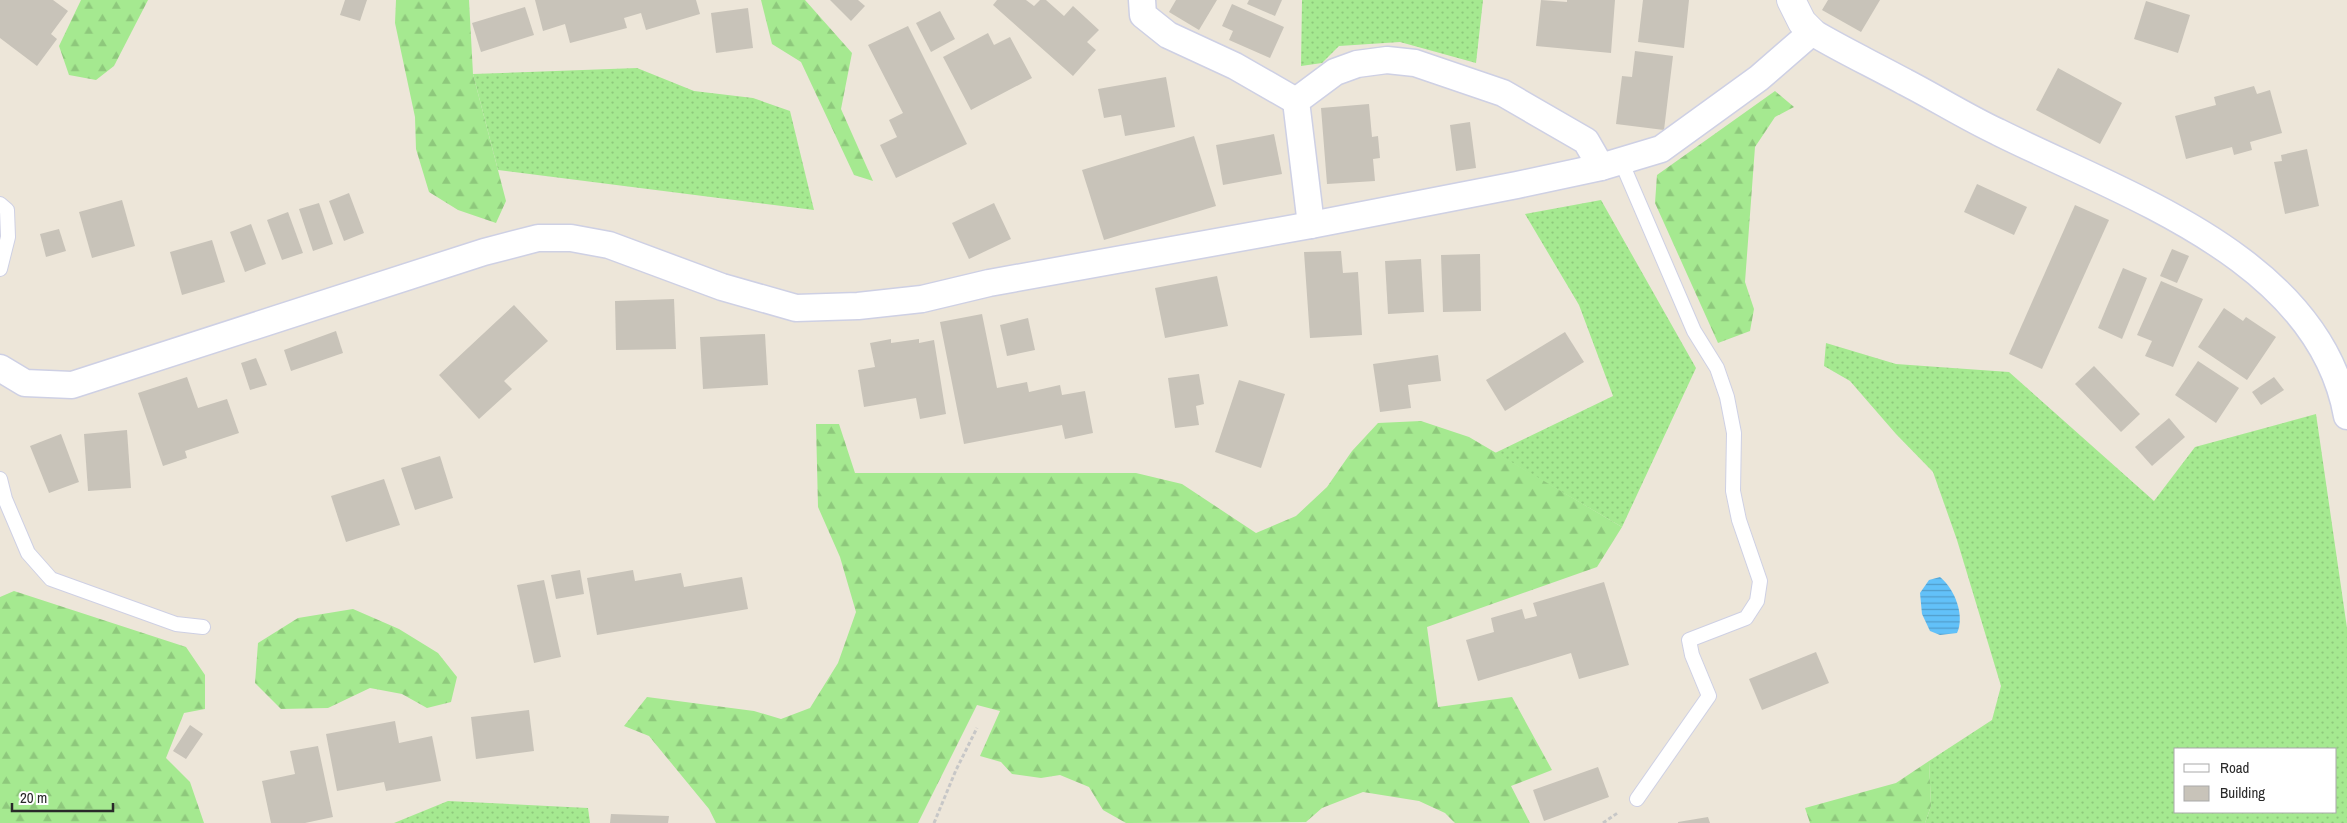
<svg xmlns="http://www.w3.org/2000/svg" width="2347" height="823" viewBox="0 0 2347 823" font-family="'Archivo Narrow',sans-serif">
  <defs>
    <pattern id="grass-dots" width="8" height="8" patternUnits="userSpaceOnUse" patternTransform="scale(1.25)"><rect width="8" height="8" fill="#a5e990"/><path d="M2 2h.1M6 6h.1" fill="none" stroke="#8ec87c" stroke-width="1.8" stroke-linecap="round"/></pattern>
    <pattern id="forest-firs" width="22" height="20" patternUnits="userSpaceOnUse" patternTransform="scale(1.25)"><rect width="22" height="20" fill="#a5e990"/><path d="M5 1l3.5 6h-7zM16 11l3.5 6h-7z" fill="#8ec87c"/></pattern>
    <pattern id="water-rules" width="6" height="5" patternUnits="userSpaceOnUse" patternTransform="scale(1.25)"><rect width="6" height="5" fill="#62c1f9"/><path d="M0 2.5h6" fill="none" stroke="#519dca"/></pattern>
  </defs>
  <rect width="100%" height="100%" fill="#ede6d9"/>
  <g fill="url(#grass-dots)" fill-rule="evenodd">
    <path d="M 1302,0 L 1483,0 L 1476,63 L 1400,42 L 1339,46 L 1322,63 L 1301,66 Z"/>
    <path d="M 637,68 L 694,91 L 753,98 L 790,111 L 814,210 L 498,170 L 473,74 Z"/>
    <path d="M 1601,200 L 1696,368 L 1622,527 L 1495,453 L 1613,396 L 1579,305 L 1525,214 Z"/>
    <path d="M 1826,343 L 1896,364 L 2009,372 L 2154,501 L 2195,447 L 2316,414 L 2347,628 L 2347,823 L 1925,823 L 1931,806 L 1929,761 L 1992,720 L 2001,686 L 1957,540 L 1933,472 L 1896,434 L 1850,381 L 1824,366 ZM 2176,749 L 2336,749 L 2336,812 L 2176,812 Z"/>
    <path d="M 448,801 L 588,808 L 590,823 L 394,823 Z"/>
  </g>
  <g fill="url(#forest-firs)">
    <path d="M 81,0 L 148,0 L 114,66 L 96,80 L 69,75 L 59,46 Z"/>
    <path d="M 396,0 L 469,0 L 473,74 L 506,201 L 496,223 L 458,210 L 429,192 L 416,149 L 415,117 L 395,23 Z"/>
    <path d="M 761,0 L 805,0 L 852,53 L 841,109 L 873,181 L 854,175 L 801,62 L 772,44 Z"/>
    <path d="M 1775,91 L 1794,107 L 1775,117 L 1755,147 L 1745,282 L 1754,309 L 1750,331 L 1718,343 L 1655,203 L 1657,175 Z"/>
    <path d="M 1421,421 L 1469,437 L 1622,527 L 1597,567 L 1427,627 L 1438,707 L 1512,697 L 1552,770 L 1511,786 L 1530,823 L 1455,823 L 1445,813 L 1419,801 L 1363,792 L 1322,808 L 1306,822 L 1126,823 L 1103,810 L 1089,787 L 1060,775 L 1041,778 L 1012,774 L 1001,762 L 980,756 L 1000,711 L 977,705 L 918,823 L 716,823 L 709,809 L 649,736 L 624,726 L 647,697 L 754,711 L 781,719 L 810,708 L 838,663 L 856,612 L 840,557 L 818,507 L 816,424 L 839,424 L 855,473 L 1136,473 L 1182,484 L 1256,533 L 1296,516 L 1327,487 L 1352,451 L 1378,423 Z"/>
    <path d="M 14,591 L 186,647 L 205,675 L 205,709 L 184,713 L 166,758 L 190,782 L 204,823 L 0,823 L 0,597 Z"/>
    <path d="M 353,609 L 399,629 L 438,653 L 457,677 L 451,702 L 427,708 L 402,694 L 370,688 L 328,708 L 281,709 L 255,683 L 258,643 L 298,618 Z"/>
    <path d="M 1929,761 L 1931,806 L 1925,823 L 1810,823 L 1805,808 L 1896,783 Z"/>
  </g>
  <path fill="url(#water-rules)" d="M 1940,577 C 1955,589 1965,616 1957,633 L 1940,635 L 1930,631 L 1922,614 L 1920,593 L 1929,580 Z"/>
  <g fill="#c8c3b9">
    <path d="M 0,0 L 53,0 L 68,11 L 51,34 L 57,39 L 37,66 L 0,38 Z"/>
    <path d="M 345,0 L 367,0 L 360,21 L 340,15 Z"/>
    <path d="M 535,0 L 696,0 L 700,14 L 646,30 L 641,13 L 624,18 L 627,28 L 570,43 L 565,24 L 543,31 Z"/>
    <path d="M 830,0 L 858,0 L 865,6 L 851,21 Z"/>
    <path d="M 997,0 L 1026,0 L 1034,6 L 1040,0 L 1046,0 L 1064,16 L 1073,6 L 1099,30 L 1087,42 L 1096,50 L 1073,76 L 993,5 Z"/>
    <path d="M 1176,0 L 1217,0 L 1199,30 L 1169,12 Z"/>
    <path d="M 1249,0 L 1282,0 L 1275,16 L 1247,4 Z"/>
    <path d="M 1541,0 L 1567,2 L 1567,0 L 1615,0 L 1611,53 L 1536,46 Z"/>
    <path d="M 1643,0 L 1689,0 L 1684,48 L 1638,42 Z"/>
    <path d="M 1828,0 L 1880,0 L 1861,32 L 1822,10 Z"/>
    <path d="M 2146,1 L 2190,15 L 2178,53 L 2134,39 Z"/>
    <path d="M 1232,4 L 1284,27 L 1270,58 L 1229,40 L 1233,31 L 1222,26 Z"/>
    <path d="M 525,7 L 534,35 L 481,52 L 472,23 Z"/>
    <path d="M 748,8 L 753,48 L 716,53 L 711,13 Z"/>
    <path d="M 940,11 L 955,39 L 931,52 L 916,23 Z"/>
    <path d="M 908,26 L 967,144 L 896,178 L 880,145 L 897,137 L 889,120 L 903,113 L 868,45 Z"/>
    <path d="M 988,33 L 994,45 L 1010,37 L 1032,78 L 971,110 L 943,57 Z"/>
    <path d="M 1635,51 L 1673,56 L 1664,130 L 1616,124 L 1622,76 L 1632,77 Z"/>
    <path d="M 2058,68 L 2122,103 L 2100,144 L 2036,110 Z"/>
    <path d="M 1166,77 L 1175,127 L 1125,136 L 1121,115 L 1104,118 L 1098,89 Z"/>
    <path d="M 2254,86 L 2257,94 L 2270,90 L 2282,133 L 2250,142 L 2252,150 L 2234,155 L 2232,147 L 2186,159 L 2175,116 L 2216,105 L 2214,97 Z"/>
    <path d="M 1369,104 L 1372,137 L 1378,136 L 1380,158 L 1373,159 L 1375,181 L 1327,184 L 1321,108 Z"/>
    <path d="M 1470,122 L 1476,168 L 1456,171 L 1450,125 Z"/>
    <path d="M 1274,134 L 1282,174 L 1223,185 L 1216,145 Z"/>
    <path d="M 1194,136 L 1216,206 L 1104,240 L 1082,170 Z"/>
    <path d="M 2307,149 L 2319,206 L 2285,214 L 2274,162 L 2282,161 L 2281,155 Z"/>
    <path d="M 1977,184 L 2027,207 L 2014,235 L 1964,212 Z"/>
    <path d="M 349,193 L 364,233 L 344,241 L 329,201 Z"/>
    <path d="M 122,200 L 135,246 L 92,258 L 79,212 Z"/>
    <path d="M 319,203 L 333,244 L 313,251 L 299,209 Z"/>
    <path d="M 994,203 L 1011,239 L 969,259 L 952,223 Z"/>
    <path d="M 2075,205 L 2109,220 L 2042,369 L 2009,354 Z"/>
    <path d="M 288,212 L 303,253 L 282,260 L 267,220 Z"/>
    <path d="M 251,224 L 266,264 L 245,272 L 230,232 Z"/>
    <path d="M 59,229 L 66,251 L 46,257 L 40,234 Z"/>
    <path d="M 212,240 L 225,282 L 182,295 L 170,252 Z"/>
    <path d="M 2172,249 L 2189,256 L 2177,283 L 2160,276 Z"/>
    <path d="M 1341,251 L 1343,273 L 1358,272 L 1362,335 L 1310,338 L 1304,252 Z"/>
    <path d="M 1480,254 L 1481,311 L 1443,312 L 1441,255 Z"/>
    <path d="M 1421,259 L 1424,312 L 1388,314 L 1385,261 Z"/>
    <path d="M 2123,268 L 2147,278 L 2122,339 L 2098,328 Z"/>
    <path d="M 1217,276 L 1228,326 L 1165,338 L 1155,288 Z"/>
    <path d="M 2161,281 L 2203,299 L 2173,367 L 2145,356 L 2152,341 L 2137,335 Z"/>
    <path d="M 674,299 L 676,349 L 616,350 L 615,301 Z"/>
    <path d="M 514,305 L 548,341 L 504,381 L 512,389 L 479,419 L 439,375 Z"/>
    <path d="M 2224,308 L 2243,321 L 2246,317 L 2276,337 L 2247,380 L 2198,347 Z"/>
    <path d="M 982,314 L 997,388 L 1027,382 L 1029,392 L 1060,385 L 1062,395 L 1085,391 L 1093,433 L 1065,439 L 1062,425 L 964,444 L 940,322 Z"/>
    <path d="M 1028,318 L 1035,350 L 1007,356 L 1000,325 Z"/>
    <path d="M 336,331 L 343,353 L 291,371 L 284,350 Z"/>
    <path d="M 1565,332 L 1584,362 L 1505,411 L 1486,380 Z"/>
    <path d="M 765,334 L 768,385 L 703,389 L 700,337 Z"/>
    <path d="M 891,339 L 891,343 L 919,339 L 919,343 L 934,340 L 946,414 L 920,419 L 916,398 L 864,407 L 858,370 L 875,367 L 870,343 Z"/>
    <path d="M 1438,355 L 1441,381 L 1408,385 L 1411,408 L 1380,412 L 1373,364 Z"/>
    <path d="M 256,358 L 267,385 L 250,390 L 241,363 Z"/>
    <path d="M 2198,361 L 2239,388 L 2216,423 L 2175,395 Z"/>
    <path d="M 2094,366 L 2140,414 L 2121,432 L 2075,384 Z"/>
    <path d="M 1199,374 L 1204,404 L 1196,406 L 1199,425 L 1175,428 L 1168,378 Z"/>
    <path d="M 187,377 L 198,408 L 227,399 L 239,433 L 185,451 L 187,458 L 163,466 L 138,393 Z"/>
    <path d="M 2274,377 L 2284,390 L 2261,405 L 2252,392 Z"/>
    <path d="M 1239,380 L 1285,394 L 1261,468 L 1215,452 Z"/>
    <path d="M 2169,418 L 2185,437 L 2152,466 L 2135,447 Z"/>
    <path d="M 127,430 L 131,488 L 88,491 L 84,434 Z"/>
    <path d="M 61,434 L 79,482 L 49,493 L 30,446 Z"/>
    <path d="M 440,456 L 453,498 L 415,510 L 401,468 Z"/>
    <path d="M 384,479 L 400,525 L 346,542 L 331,496 Z"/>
    <path d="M 580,570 L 584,594 L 556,599 L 551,575 Z"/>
    <path d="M 633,570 L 635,581 L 681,573 L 684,587 L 742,577 L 748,609 L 597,635 L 587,578 Z"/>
    <path d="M 544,580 L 561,657 L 534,663 L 517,585 Z"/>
    <path d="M 1604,582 L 1629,665 L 1579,679 L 1571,653 L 1478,681 L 1466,640 L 1494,632 L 1491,618 L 1522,609 L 1525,619 L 1537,616 L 1533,603 Z"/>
    <path d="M 1816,652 L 1829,683 L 1762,710 L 1749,679 Z"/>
    <path d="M 529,710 L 534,751 L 476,759 L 471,717 Z"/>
    <path d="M 395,721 L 399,743 L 432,736 L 441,781 L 386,791 L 384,782 L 337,791 L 326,734 Z"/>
    <path d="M 190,725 L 203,734 L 186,759 L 173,751 Z"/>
    <path d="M 318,746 L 333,817 L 305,823 L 271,823 L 262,781 L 295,774 L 290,751 Z"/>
    <path d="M 1598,767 L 1609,797 L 1544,821 L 1533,790 Z"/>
    <path d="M 611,814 L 669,816 L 668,823 L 610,823 Z"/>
    <path d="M 1708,817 L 1710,823 L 1678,823 L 1678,822 Z"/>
  </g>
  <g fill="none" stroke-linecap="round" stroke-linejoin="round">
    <g stroke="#ced0e4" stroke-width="16">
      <g id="lane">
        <path d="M 1621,161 L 1694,331 L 1717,368 L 1727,397 L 1734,433 L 1733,491 L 1739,520 L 1760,581 L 1757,601 L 1746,618 L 1689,640 L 1692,655 L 1709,696 L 1637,799"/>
        <path d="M 0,204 L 7,210 L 8,237 L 0,269"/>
        <path d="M 0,479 L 5,499 L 28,553 L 51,579 L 176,624 L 203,627"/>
      </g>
    </g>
    <g stroke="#ced0e4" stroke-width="29">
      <g id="street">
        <path d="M 1142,0 L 1143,15 L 1168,35 L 1235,66 L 1296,101"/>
        <path d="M 1311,225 L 1296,101 L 1335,72 L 1357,64 L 1387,60 L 1415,63 L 1503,93 L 1586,141 L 1601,167"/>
        <path d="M 0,368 L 25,383 L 72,385 L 484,252 L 538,238 L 571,238 L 609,245 L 722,287 L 796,308 L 858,306 L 922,299 L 989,283 L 1311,225 L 1517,185 L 1601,167 L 1661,149 L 1759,78 L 1812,32 C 1842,50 1874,65 1905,82 C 1936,98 1966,117 1998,132 C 2124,195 2319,258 2347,416"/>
      </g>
    </g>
    <g stroke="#ced0e4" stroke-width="30">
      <path id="secondary" d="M 1791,0 L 1802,22 L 1812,32"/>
    </g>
    <g stroke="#c7c7c7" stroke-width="3" stroke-dasharray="4 2.5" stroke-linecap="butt">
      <path d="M 934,823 L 956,770 L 977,728"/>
      <path d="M 1603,823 L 1619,812"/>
    </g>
    <use href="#lane" stroke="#fff" stroke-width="14"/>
    <use href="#street" stroke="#fff" stroke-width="26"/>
    <use href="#secondary" stroke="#fff" stroke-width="28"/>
  </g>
  <rect x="2174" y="748" width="162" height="65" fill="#ffffff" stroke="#a9a9a9"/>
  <rect x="2184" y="764" width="25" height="8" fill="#ffffff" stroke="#a9a9a9"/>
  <text x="2220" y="773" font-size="15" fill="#292929">Road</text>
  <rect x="2184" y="786" width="25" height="15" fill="#c8c3b9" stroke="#a9a9a9"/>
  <text x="2220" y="798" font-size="15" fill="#292929">Building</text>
  <path d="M12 803v8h101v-8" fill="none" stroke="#292929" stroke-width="2.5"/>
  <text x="20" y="803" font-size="15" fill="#292929" stroke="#ffffff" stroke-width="4" paint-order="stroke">20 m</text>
</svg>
